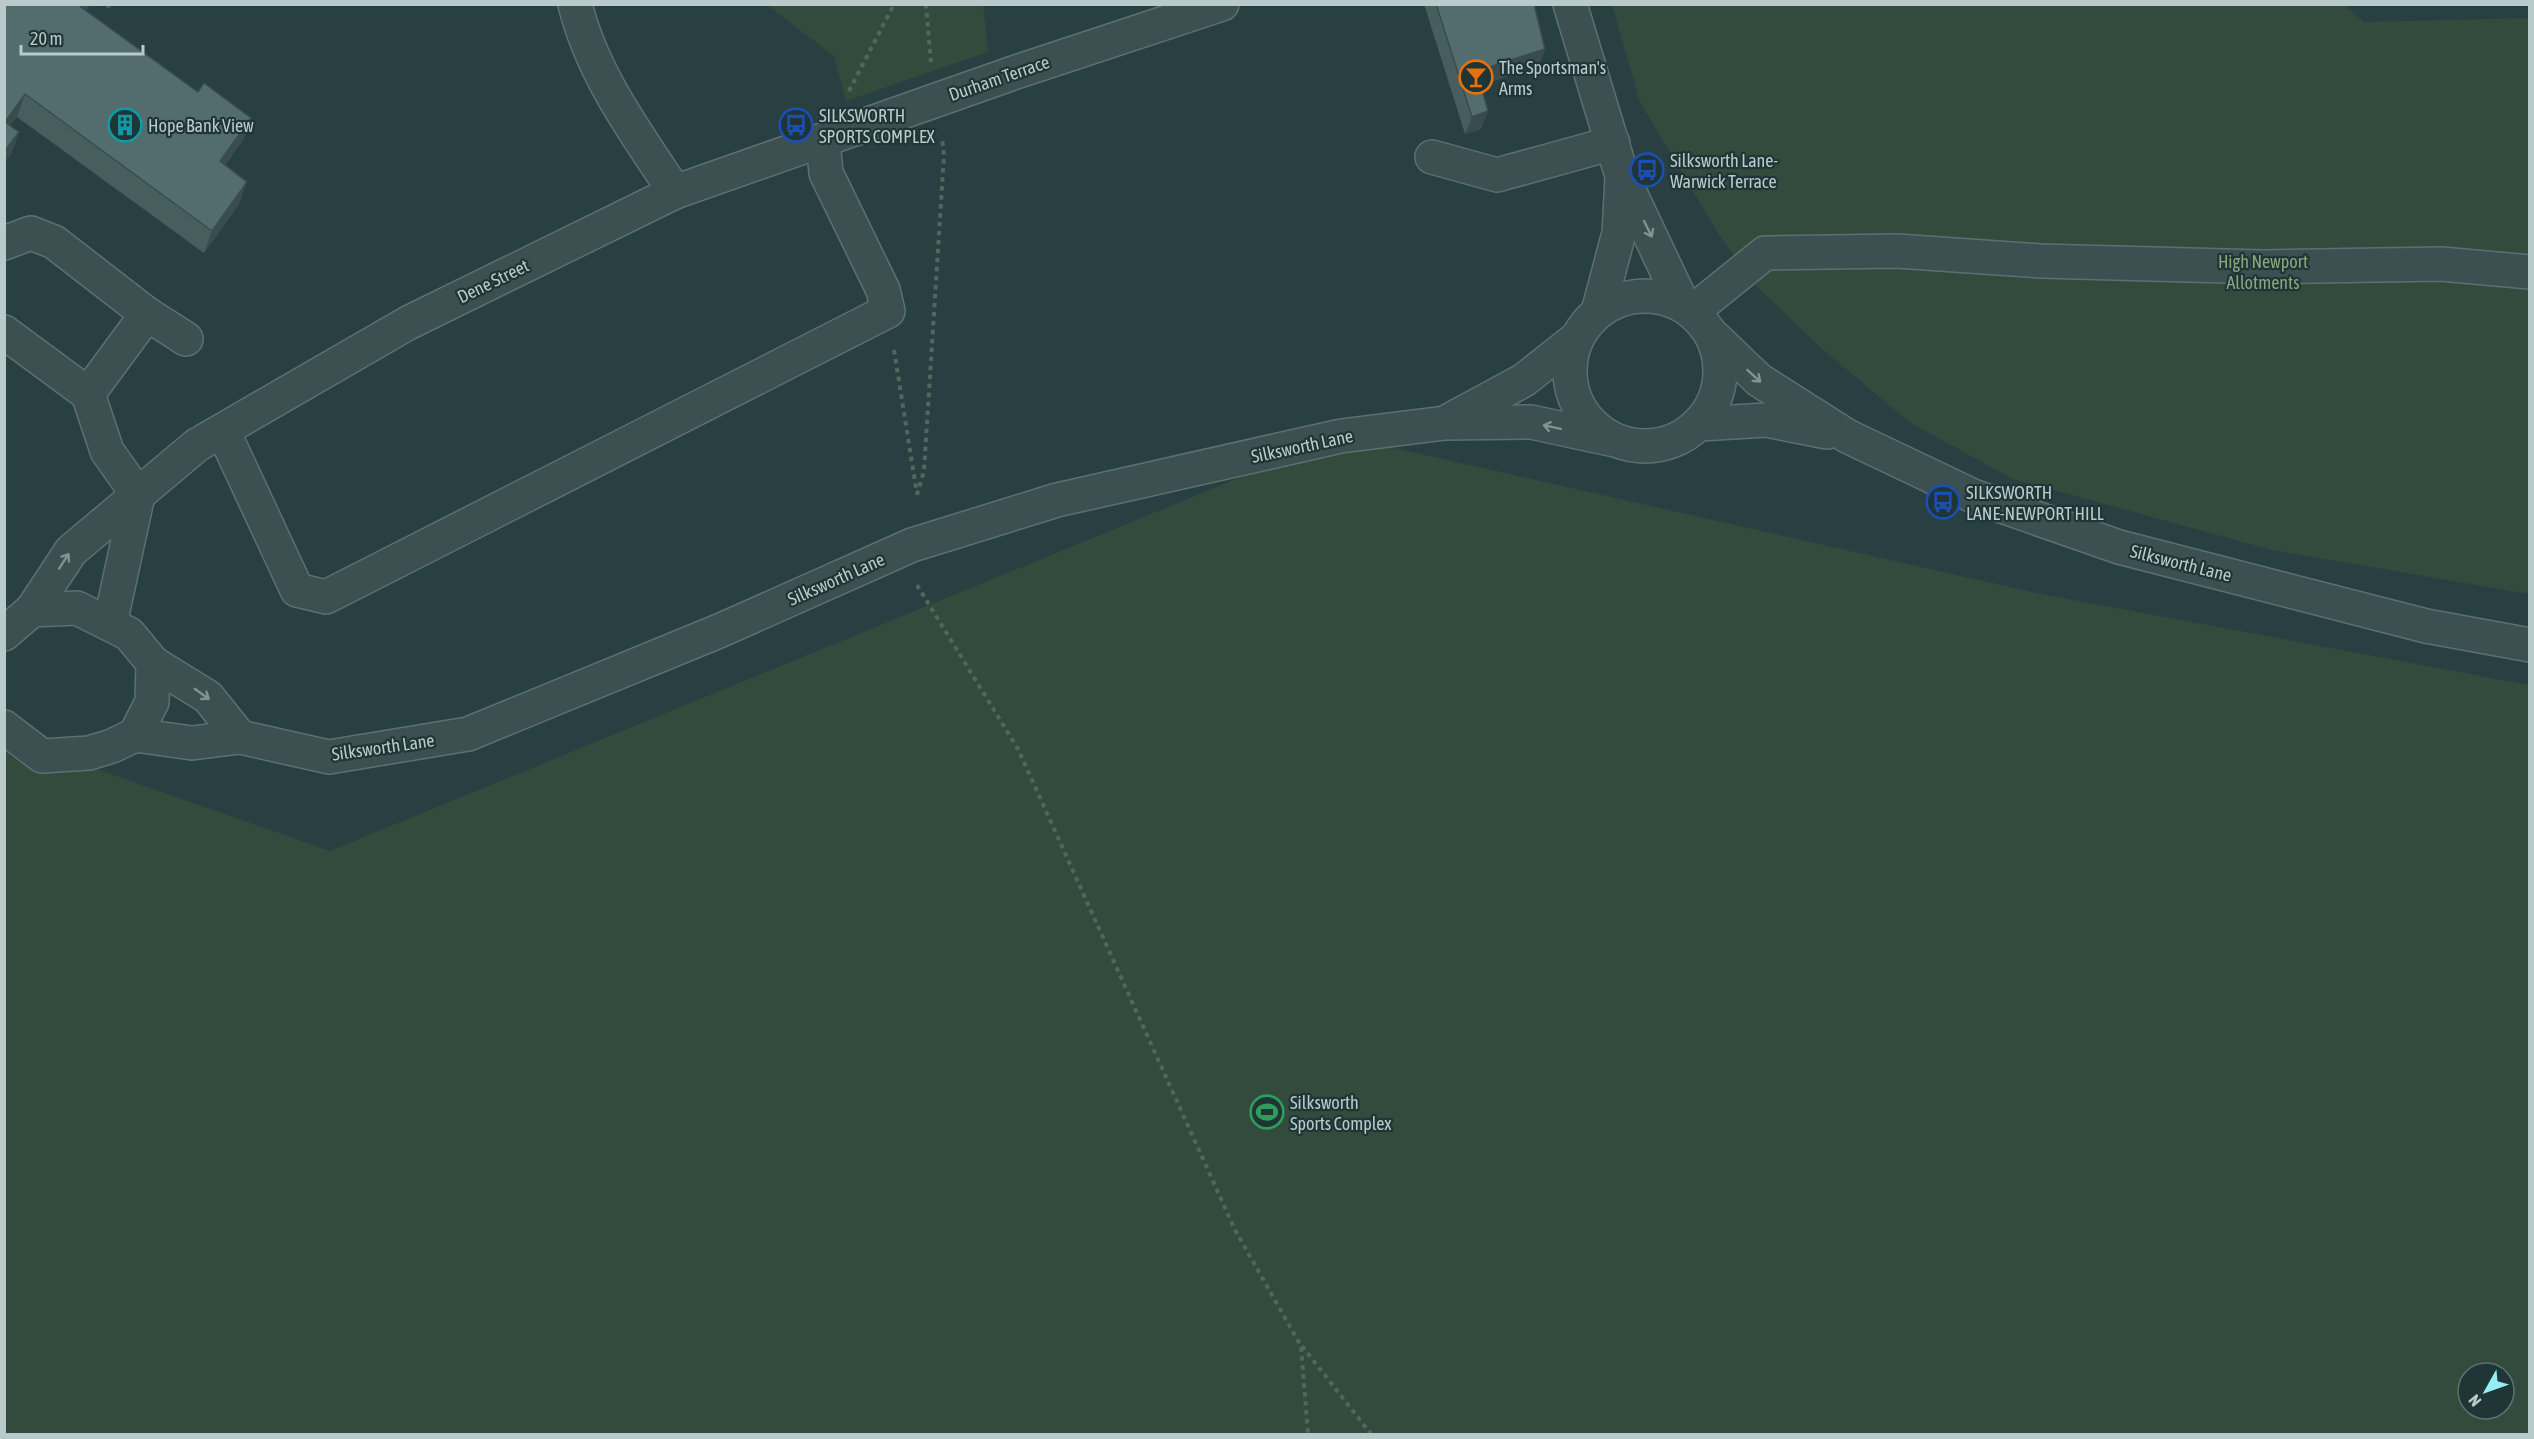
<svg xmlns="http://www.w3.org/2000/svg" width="2534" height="1439" viewBox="0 0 2534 1439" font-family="'Asap Condensed',sans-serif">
  <rect width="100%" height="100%" fill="#284041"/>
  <g fill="#324b3d" fill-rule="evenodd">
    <path d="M 2343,4 L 2364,22 L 2529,18 L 2529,594 L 2272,550 L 2013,479 L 1909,422 L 1819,346 L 1754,284 L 1719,235 L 1640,102 L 1612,5 Z"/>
    <path d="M 767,5 L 983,5 L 988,52 L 846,101 L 834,56 Z"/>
    <path d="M 1341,436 L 2041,594 L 2529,685 L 2529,1434 L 5,1434 L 5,737 L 330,851 ZM 2468,1373 L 2504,1373 L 2504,1409 L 2468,1409 Z"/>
  </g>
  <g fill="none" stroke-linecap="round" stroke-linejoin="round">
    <g stroke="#5d7071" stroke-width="36">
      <g id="minor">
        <path d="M 575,4 C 592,74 636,133 675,192"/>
        <path d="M 1570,4 L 1622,176 L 1683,305"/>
        <path d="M 1432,157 L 1497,175 L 1613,143"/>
        <path d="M 4,243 L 31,233 L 54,242 L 147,314 L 186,339"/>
        <circle cx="1645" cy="371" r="75"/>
        <path d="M 1598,312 L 1619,233 L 1622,178"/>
        <path d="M 1692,312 L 1765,253 L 1897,251 L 2041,261 L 2263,267 L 2441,264 L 2530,272"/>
        <path d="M 4,332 L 88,394 L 107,451 L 138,495"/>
        <path d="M 1712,335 L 1759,380 L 1847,436 L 1973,496 L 2119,547 L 2426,626 L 2530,645"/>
        <path d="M 88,394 L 147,314"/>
        <path d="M 1450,420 L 1524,380 L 1577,338"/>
        <path d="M 1700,424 L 1766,420 L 1827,432"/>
        <path d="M 223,431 L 297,590 L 326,597 L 888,311 L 883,290 L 826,173 L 823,140"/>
        <path d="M 32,610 L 71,551 L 197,445 L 408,323 L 675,192 L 1016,72 L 1222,4"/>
        <path d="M 110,624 L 138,495"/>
        <path d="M 4,634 L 32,610 L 77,608 L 129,634 L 153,663 L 152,702 L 135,735 L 112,746 L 89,753 L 42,756 L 4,727"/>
        <path d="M 153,663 L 208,697 L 240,737"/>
        <path d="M 135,735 L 192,743 L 240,737 L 329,757 L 468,734 L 719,631 L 912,545 L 1057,500 L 1341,436 L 1445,423 L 1531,422 L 1610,439"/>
      </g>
    </g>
    <g stroke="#51675e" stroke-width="4" stroke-dasharray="4.5 4.5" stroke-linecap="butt">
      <path d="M 926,4 L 931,63"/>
      <path d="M 849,91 L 894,4"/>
      <path d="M 894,350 L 917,494"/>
      <path d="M 917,495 L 924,471 L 944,155 L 942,138"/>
      <path d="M 917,585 L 1018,749 L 1235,1230 L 1301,1346 L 1308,1434"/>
      <path d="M 1302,1346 L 1371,1434"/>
    </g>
    <use href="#minor" stroke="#3c5051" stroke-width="33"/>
  </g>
  <g fill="#475e5f">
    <path d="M 4,4 L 86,10 L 198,92 L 251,118 L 243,140 L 225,165 L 239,204 L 204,253 L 17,117 L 10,125 L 19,132 L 11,154 Z"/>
    <path d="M 103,4 L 112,4 L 109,9 Z"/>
    <path d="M 1424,4 L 1534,4 L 1545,49 L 1539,66 L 1481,85 L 1488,111 L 1481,129 L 1465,134 Z"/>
  </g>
  <g fill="#3a4c4d">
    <path d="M 83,4 L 91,4 L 73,29 L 81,7 Z"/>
    <path d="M 1545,49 L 1539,66 L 1470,88 L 1477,71 Z"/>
    <path d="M 25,94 L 17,117 L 4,133 L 5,122 Z"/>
    <path d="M 1488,111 L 1481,129 L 1465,134 L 1472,117 Z"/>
    <path d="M 251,118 L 243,140 L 211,184 L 220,161 Z"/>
    <path d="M 19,132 L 11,154 L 4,163 L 4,152 Z"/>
    <path d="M 247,182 L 239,204 L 204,253 L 212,231 Z"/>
  </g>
  <g fill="#536d6e" stroke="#3a4c4d" stroke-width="1.5">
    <path d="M 4,4 L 83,4 L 81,7 L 198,92 L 204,83 L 251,118 L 220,161 L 247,182 L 212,231 L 25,94 L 5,122 L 19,132 L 4,152 Z"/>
    <path d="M 1436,4 L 1534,4 L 1545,49 L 1477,71 L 1488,111 L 1472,117 Z"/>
  </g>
  <defs><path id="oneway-shaft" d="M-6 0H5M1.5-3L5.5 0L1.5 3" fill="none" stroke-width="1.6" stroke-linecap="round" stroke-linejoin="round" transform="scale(1.5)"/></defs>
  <g stroke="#819394">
    <use href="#oneway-shaft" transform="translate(1648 229) rotate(64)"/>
    <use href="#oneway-shaft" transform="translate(1754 376) rotate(42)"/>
    <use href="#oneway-shaft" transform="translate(1552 427) rotate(-168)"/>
    <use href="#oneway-shaft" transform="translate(64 561) rotate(-57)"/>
    <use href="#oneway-shaft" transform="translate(202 694) rotate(36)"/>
  </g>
  <defs>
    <g id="bar-ring" transform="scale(1.725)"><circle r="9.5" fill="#203536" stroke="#e8710a" stroke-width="1.5"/><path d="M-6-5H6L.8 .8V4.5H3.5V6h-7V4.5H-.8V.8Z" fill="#e8710a"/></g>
    <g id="building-ring" transform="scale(1.725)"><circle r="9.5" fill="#203536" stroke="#0f9aa8" stroke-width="1.5"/><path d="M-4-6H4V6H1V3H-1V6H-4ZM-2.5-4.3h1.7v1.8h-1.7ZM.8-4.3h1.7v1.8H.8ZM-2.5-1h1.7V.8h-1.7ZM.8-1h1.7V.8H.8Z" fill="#0f9aa8"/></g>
    <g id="bus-ring" transform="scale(1.725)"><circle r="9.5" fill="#203536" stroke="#1a4fb4" stroke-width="1.5"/><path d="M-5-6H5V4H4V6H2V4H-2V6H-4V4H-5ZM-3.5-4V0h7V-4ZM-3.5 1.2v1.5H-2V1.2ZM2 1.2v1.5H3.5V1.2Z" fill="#1a4fb4"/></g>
    <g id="stadium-ring" transform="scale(1.725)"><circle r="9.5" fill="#203536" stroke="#2e9e5b" stroke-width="1.5"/><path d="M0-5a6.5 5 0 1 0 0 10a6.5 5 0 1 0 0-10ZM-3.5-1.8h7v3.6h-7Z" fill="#2e9e5b"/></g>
  </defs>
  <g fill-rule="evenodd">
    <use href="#bar-ring" x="1476" y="77"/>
    <use href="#building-ring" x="125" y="125"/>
    <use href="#bus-ring" x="796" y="125"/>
    <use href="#bus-ring" x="1647" y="170"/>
    <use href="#bus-ring" x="1943" y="502"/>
    <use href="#stadium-ring" x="1267" y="1112"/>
  </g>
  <g text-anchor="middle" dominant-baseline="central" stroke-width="4.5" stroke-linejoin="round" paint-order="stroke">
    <g font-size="18" fill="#b9cacb" stroke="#203536" text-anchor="start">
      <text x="1499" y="67">The Sportsman's<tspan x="1499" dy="21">Arms</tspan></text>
      <text x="819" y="115">SILKSWORTH<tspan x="819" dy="21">SPORTS COMPLEX</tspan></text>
      <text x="148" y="125">Hope Bank View</text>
      <text x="1670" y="160">Silksworth Lane-<tspan x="1670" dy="21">Warwick Terrace</tspan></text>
      <text x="1966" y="492">SILKSWORTH<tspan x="1966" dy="21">LANE-NEWPORT HILL</tspan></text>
      <text x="1290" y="1102">Silksworth<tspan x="1290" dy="21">Sports Complex</tspan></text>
    </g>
    <g font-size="18" fill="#b9cacb" stroke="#203536">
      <text transform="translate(999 78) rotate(-19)">Durham Terrace</text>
      <text transform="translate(493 281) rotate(-26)">Dene Street</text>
      <text transform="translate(1302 446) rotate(-12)">Silksworth Lane</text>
      <text transform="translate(2181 563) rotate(14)">Silksworth Lane</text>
      <text transform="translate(836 579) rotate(-24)">Silksworth Lane</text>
      <text transform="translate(383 747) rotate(-8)">Silksworth Lane</text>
    </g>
    <g font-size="18" fill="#8ba57f" stroke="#203536">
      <text x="2263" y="261">High Newport<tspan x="2263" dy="21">Allotments</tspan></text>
    </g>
  </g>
  <rect width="2534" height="1439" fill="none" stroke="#b9cacb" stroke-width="12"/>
  <g transform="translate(2486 1391) rotate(230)"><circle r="28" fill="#203536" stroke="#5d7172" stroke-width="1.5"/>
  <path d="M0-4.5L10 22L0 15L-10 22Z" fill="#95eef4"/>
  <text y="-9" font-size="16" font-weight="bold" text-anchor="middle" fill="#b9cacb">N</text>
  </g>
  <path d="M21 45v9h122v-9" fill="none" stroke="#b9cacb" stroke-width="3"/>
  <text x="30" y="45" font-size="18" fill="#b9cacb" stroke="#203536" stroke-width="4.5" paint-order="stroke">20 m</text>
</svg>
